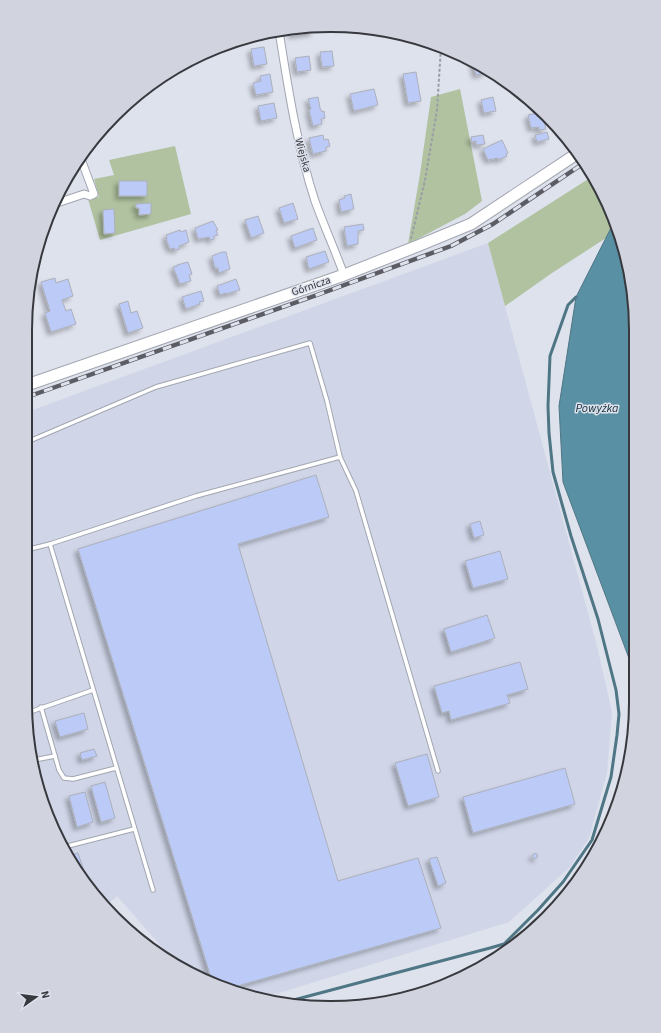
<svg xmlns="http://www.w3.org/2000/svg" width="661" height="1033" viewBox="0 0 661 1033" font-family="'Source Sans 3',sans-serif">
  <defs>
    <filter id="shadow"><feDropShadow dx="-3.5" dy="3.5" stdDeviation="2" flood-color="#0004"/></filter>
  </defs>
  <rect width="100%" height="100%" fill="#dee2ed"/>
  <path fill="#d0d6e8" d="M 488,243 L 597,646 L 612,712 L 607,773 L 589,838 L 570,867 L 509,922 L 263,998 L 232,992 L 172,959 L 117,896 L 107,905 L 77,872 L 41,800 L 25,702 L 27,412 Z"/>
  <g fill="#b0c2a0">
    <path d="M 460,89 L 482,201 L 465,214 L 408,244 L 420,174 L 431,97 Z"/>
    <path d="M 175,146 L 191,214 L 100,240 L 88,199 L 99,197 L 94,179 L 114,175 L 109,160 Z"/>
    <path d="M 593,176 L 604,195 L 614,222 L 606,238 L 552,273 L 505,306 L 488,243 Z"/>
  </g>
  <path fill="#5990a3" stroke="#4f7685" d="M 614,222 L 626,252 L 635,311 L 634,722 L 630,661 L 563,482 L 559,406 L 576,297 Z"/>
  <g fill="none" stroke-linecap="round" stroke-linejoin="round">
    <path stroke="#4f7685" stroke-width="3" d="M 286,1002 L 490,948 L 504,944 L 538,910 L 563,882 L 592,840 L 611,777 L 617,735 L 619,714 L 616,690 L 598,619 L 571,536 L 553,472 L 549,433 L 548,406 L 550,356 L 568,305 L 576,297"/>
  </g>
  <g fill="#bccaf7" stroke="#acb0ba" filter="url(#shadow)">
    <path d="M 313,26 L 314,32 L 292,35 L 291,29 Z"/>
    <path d="M 264,47 L 267,64 L 254,66 L 251,49 Z"/>
    <path d="M 332,51 L 334,66 L 322,67 L 320,52 Z"/>
    <path d="M 309,56 L 311,70 L 297,72 L 295,58 Z"/>
    <path d="M 473,61 L 483,66 L 488,70 L 484,70 L 485,73 L 476,75 Z"/>
    <path d="M 416,72 L 421,101 L 408,103 L 403,74 Z"/>
    <path d="M 270,74 L 273,92 L 256,95 L 253,83 L 261,81 L 260,76 Z"/>
    <path d="M 374,89 L 378,105 L 354,111 L 350,94 Z"/>
    <path d="M 318,97 L 320,108 L 322,112 L 324,111 L 325,118 L 321,119 L 322,124 L 313,126 L 309,110 L 311,109 L 308,99 Z"/>
    <path d="M 493,97 L 496,111 L 484,113 L 481,100 Z"/>
    <path d="M 274,103 L 277,118 L 261,121 L 258,106 Z"/>
    <path d="M 542,112 L 546,129 L 539,130 L 539,127 L 531,128 L 528,115 Z"/>
    <path d="M 547,132 L 549,139 L 537,142 L 535,135 Z"/>
    <path d="M 323,135 L 324,140 L 328,139 L 330,146 L 326,147 L 326,151 L 313,154 L 309,138 Z"/>
    <path d="M 483,135 L 485,144 L 476,145 L 476,141 L 472,142 L 471,137 Z"/>
    <path d="M 502,140 L 508,153 L 506,154 L 507,156 L 498,160 L 498,158 L 488,160 L 483,149 Z"/>
    <rect x="119" y="181" width="28" height="15"/>
    <path d="M 351,194 L 354,209 L 341,212 L 339,200 L 345,198 L 344,196 Z"/>
    <path d="M 151,203 L 151,214 L 139,215 L 139,208 L 136,208 L 136,204 Z"/>
    <path d="M 293,203 L 298,219 L 284,223 L 279,208 Z"/>
    <path d="M 114,209 L 115,233 L 104,234 L 103,210 Z"/>
    <path d="M 258,216 L 264,233 L 251,238 L 245,220 Z"/>
    <path d="M 213,221 L 218,230 L 216,231 L 218,235 L 214,236 L 214,239 L 210,240 L 209,237 L 198,239 L 195,228 Z"/>
    <path d="M 363,224 L 364,230 L 358,231 L 358,244 L 347,246 L 344,227 Z"/>
    <path d="M 313,228 L 317,240 L 295,248 L 291,236 Z"/>
    <path d="M 180,230 L 181,232 L 186,230 L 189,242 L 179,246 L 179,249 L 175,250 L 174,248 L 170,249 L 166,239 L 167,239 L 166,235 Z"/>
    <path d="M 325,251 L 329,262 L 309,269 L 306,257 Z"/>
    <path d="M 222,252 L 226,252 L 230,269 L 219,273 L 218,268 L 215,268 L 212,256 Z"/>
    <path d="M 188,262 L 192,274 L 189,275 L 191,281 L 180,284 L 173,267 L 177,266 L 177,265 Z"/>
    <path d="M 55,278 L 56,283 L 68,279 L 73,296 L 62,300 L 66,311 L 71,309 L 76,324 L 51,332 L 45,313 L 50,311 L 41,282 Z"/>
    <path d="M 236,279 L 240,290 L 226,294 L 226,293 L 220,295 L 217,286 Z"/>
    <path d="M 201,291 L 204,301 L 199,302 L 200,304 L 186,309 L 182,297 Z"/>
    <path d="M 128,301 L 131,313 L 137,311 L 143,328 L 128,333 L 119,304 Z"/>
    <path d="M 316,475 L 329,517 L 238,544 L 338,881 L 418,858 L 441,928 L 227,989 L 212,981 L 78,549 Z"/>
    <path d="M 480,521 L 484,535 L 474,538 L 470,524 Z"/>
    <path d="M 500,551 L 508,579 L 473,588 L 465,561 Z"/>
    <path d="M 487,615 L 495,638 L 451,652 L 444,629 Z"/>
    <path d="M 520,662 L 528,689 L 507,695 L 510,703 L 451,720 L 449,711 L 442,713 L 434,686 Z"/>
    <path d="M 84,713 L 88,729 L 60,737 L 55,721 Z"/>
    <path d="M 94,749 L 97,756 L 82,760 L 80,753 Z"/>
    <path d="M 427,754 L 439,797 L 408,806 L 395,763 Z"/>
    <path d="M 565,768 L 575,804 L 473,833 L 463,797 Z"/>
    <path d="M 105,782 L 115,818 L 101,822 L 91,786 Z"/>
    <path d="M 85,792 L 93,822 L 77,827 L 69,796 Z"/>
    <path d="M 78,853 L 84,871 L 77,873 L 68,856 Z"/>
    <circle cx="535" cy="856" r="2.5"/>
    <path d="M 437,857 L 446,883 L 438,886 L 429,859 Z"/>
  </g>
  <g fill="none" stroke-linecap="round" stroke-linejoin="round">
    <g stroke="#a2a6b0" stroke-width="5.5">
      <g id="lane">
        <path d="M 27,442 L 156,387 L 310,343 L 327,401 L 340,457 L 356,491 L 438,771"/>
        <path d="M 50,544 L 153,890"/>
        <path d="M 26,550 L 50,544 L 196,496 L 340,457"/>
        <path d="M 41,707 L 59,770 L 64,778 L 73,779 L 116,768"/>
        <path d="M 27,713 L 93,690"/>
        <path d="M 34,760 L 55,756"/>
        <path d="M 64,847 L 134,829"/>
      </g>
    </g>
    <g stroke="#a2a6b0" stroke-width="9">
      <g id="street">
        <path d="M 279,31 C 288,88 297,146 315,201 C 324,226 335,250 344,275"/>
        <path d="M 54,204 L 84,194 L 90,196 L 94,194 L 81,159"/>
      </g>
    </g>
    <g stroke="#a2a6b0" stroke-width="13">
      <path id="secondary" d="M 27,385 L 344,275 L 420,245 L 471,224 L 578,153"/>
    </g>
    <path stroke="#9a9da6" stroke-width="2" stroke-dasharray="3 2" stroke-linecap="butt" d="M 411,239 L 425,180 L 437,110 L 441,47"/>
    <use href="#lane" stroke="#fff" stroke-width="3.5"/>
    <use href="#street" stroke="#fff" stroke-width="7"/>
    <use href="#secondary" stroke="#fff" stroke-width="11"/>
    <g stroke="#5c5d64" stroke-width="4.5">
      <path id="rail" d="M 27,397 L 317,295 L 451,246 L 493,224 L 584,163"/>
    </g>
    <use href="#rail" stroke="#dee2ed" stroke-width="3" stroke-dasharray="9" stroke-linecap="butt"/>
  </g>
  <g text-anchor="middle" dominant-baseline="central" stroke-width="3" stroke-linejoin="round" paint-order="stroke">
    <g font-size="11" fill="#38393e" stroke="#dee2ed">
      <text transform="translate(303 155) rotate(75)">Wiejska</text>
      <text transform="translate(311 286) rotate(-19)">Górnicza</text>
    </g>
    <g font-size="12" font-style="italic" fill="#132f39" stroke="#dee2ed">
      <text x="597" y="408">Powyżka</text>
    </g>
  </g>
  <path d="M0 0H661V1033H0ZM330 32H331A298 298 0 0 1 629 330V703A298 298 0 0 1 331 1001H330A298 298 0 0 1 32 703V330A298 298 0 0 1 330 32Z" fill="#d1d4df" fill-rule="evenodd"/>
  <path fill="none" stroke="#38393e" stroke-width="2" d="M330 32H331A298 298 0 0 1 629 330V703A298 298 0 0 1 331 1001H330A298 298 0 0 1 32 703V330A298 298 0 0 1 330 32Z"/>
  <g transform="translate(36 997) rotate(76)" stroke="#dee2ed" stroke-width="3" paint-order="stroke">
  <path d="M0-3L7 15L0 10L-7 15Z" fill="#38393e"/>
  <text y="-6" font-size="11" font-weight="bold" text-anchor="middle" fill="#38393e">N</text>
  </g>
</svg>
